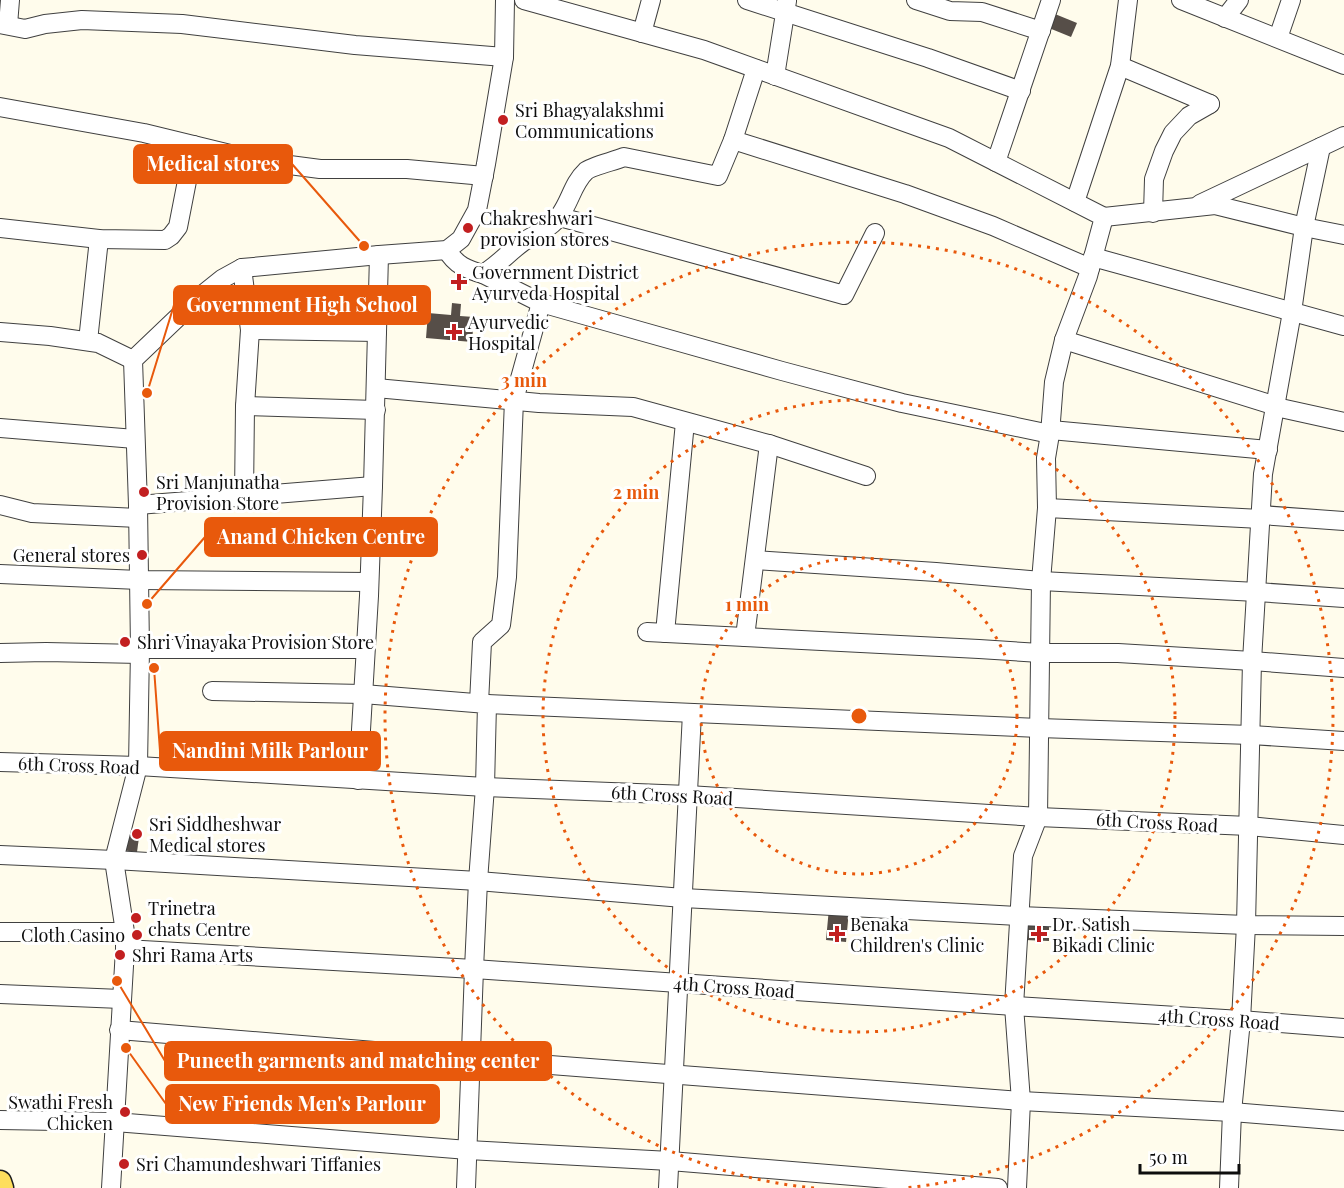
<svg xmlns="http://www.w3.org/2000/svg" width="1344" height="1188" viewBox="0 0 1344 1188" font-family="'Playfair Display',serif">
  <rect width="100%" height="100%" fill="#fffcec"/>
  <g fill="#564e48">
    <path d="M 1055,14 L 1077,23 L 1071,37 L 1049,28 Z"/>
    <path d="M 452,303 L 461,304 L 460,316 L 474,317 L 472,342 L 426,338 L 428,313 L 451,315 Z"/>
    <path d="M 124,828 L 140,830 L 137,852 L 121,850 Z"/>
    <path d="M 829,908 L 849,910 L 846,942 L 826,940 Z"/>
    <path d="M 1025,921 L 1049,922 L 1049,941 L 1025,940 Z"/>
  </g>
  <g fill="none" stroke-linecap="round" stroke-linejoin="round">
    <g stroke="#404040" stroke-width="20">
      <g id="minor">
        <path d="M 524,0 L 704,50 L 949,138 L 1104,217 L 1088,276 L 1064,340 L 1054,382 L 1050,434 L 1046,458 L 1047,508 L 1041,581 L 1038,817 L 1023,856 L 1014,1006 L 1021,1101 L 1017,1188"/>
        <path d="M 747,0 L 928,58 L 1021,91"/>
        <path d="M 916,0 L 950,11 L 982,12 L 1041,31"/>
        <path d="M 1181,0 L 1344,65"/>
        <path d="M 1225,18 L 1239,0"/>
        <path d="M 0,24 L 25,29 L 45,24 L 82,20 L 182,24 L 355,45 L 504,57"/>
        <path d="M 8,25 L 10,0"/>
        <path d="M 642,33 L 651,0"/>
        <path d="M 1278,38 L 1291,0"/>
        <path d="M 1120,66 L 1210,104"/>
        <path d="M 775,76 L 787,1"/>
        <path d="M 0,107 L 144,133 L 259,161 L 320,169 L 407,169 L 484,176"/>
        <path d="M 733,140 L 905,194 L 993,226 L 1090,268"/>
        <path d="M 996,162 L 1051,0"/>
        <path d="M 1075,202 L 1120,66 L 1128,0"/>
        <path d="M 1200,204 L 1344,136"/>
        <path d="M 1153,213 L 1154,179 L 1164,151 L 1173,133 L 1189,116 L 1210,104"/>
        <path d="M 560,217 L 844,295 L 875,233"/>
        <path d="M 1104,217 L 1215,205 L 1304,227 L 1344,235"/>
        <path d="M 0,228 L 99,239 L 165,240 L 171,236 L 178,227 L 194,145"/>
        <path d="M 447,250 C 455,265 468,270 483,274 C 498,265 509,252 523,242 C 535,234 552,228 560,215 C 570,202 573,183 586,171 C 592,166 615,161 624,157 L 718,176 L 733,140 L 756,69"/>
        <path d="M 1093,257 L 1344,326"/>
        <path d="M 242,268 L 250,330 L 245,406 L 244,497"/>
        <path d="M 483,274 L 541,303 L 782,371 L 902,403 L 1050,434"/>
        <path d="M 250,330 L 377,332"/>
        <path d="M 0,332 L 50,336 L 98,343 L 133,360"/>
        <path d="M 1064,340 L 1276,406"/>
        <path d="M 88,341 L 99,239"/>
        <path d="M 376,388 L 539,403 L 633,407 L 772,445 L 866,476"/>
        <path d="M 245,406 L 376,410"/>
        <path d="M 1276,407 L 1344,422"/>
        <path d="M 0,428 L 135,439"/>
        <path d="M 1051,430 L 1268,450"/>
        <path d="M 0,505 L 32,513 L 138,518"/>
        <path d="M 138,505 L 373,486"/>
        <path d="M 1047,508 L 1261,519"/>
        <path d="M 1261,515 L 1344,521"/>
        <path d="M 755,560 L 936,572 L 1041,581 L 1257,592 L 1344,598"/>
        <path d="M 0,574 L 139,580 L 369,582"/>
        <path d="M 647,632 L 979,649 L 1040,653 L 1118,653 L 1252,661 L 1344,668"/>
        <path d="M 665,633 L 685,422"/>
        <path d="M 745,637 L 769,444"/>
        <path d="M 140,649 L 365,649"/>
        <path d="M 0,653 L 46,652 L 140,654"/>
        <path d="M 212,691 L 363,694 L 487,704 L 485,787 L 478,881 L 474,969 L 466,1188"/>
        <path d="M 479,703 L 482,642 L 501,625 L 507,577 L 514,400 L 541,303"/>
        <path d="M 487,704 L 1039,728 L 1251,735 L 1344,741"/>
        <path d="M 0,762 L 138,766 L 485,787 L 688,795 L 1038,817 L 1249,826 L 1344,835"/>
        <path d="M 358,780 L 369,596 L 373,486 L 379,255"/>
        <path d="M 0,855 L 114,860 L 478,881 L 683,898 L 1019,916 L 1246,925 L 1344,926"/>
        <path d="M 0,932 L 125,932"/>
        <path d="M 125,949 L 474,969 L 1014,1006 L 1241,1020 L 1344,1028"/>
        <path d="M 0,994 L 121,999"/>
        <path d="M 119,1030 L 471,1059 L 1021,1101 L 1232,1112 L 1344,1121"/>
        <path d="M 0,1120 L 115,1122 L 468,1150 L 670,1161 L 998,1188"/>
        <path d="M 111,1188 L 125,949 L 125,932 L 114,860 L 138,766 L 140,649 L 138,505 L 133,360 L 197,299 L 222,279 L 242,268 L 379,255 L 447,250 L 461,239 L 477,210 L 486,164 L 504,57 L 505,0"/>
        <path d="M 668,1188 L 692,713"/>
        <path d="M 1229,1188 L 1232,1112 L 1241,1020 L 1246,925 L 1252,661 L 1263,474 L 1292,312 L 1304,227 L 1321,147"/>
      </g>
    </g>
    <g stroke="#1e1e1e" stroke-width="25">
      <path id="major" d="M 0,1182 L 2,1188"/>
    </g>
    <use href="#minor" stroke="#fff" stroke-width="18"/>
    <use href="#major" stroke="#fede5d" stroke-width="22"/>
  </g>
  <g fill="none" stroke="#e8590c" stroke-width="3" stroke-dasharray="3 6">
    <circle cx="859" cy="716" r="158"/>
    <circle cx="859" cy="716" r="316"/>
    <path d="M814 1188A474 474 0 1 1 904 1188"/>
  </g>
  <g fill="#c21f20" stroke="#fff" stroke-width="2">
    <circle cx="503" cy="120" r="6"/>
    <circle cx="468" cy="228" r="6"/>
    <path d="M456 273h6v6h6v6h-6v6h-6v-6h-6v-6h6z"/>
    <path d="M451 323h6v6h6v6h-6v6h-6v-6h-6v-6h6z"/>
    <circle cx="144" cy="492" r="6"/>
    <circle cx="142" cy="555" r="6"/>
    <circle cx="125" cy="642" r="6"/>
    <circle cx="137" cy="834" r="6"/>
    <circle cx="136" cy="918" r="6"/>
    <path d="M834 925h6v6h6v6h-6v6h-6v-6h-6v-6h6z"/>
    <path d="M1036 925h6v6h6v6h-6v6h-6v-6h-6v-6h6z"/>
    <circle cx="137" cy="935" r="6"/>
    <circle cx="120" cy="955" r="6"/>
    <circle cx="125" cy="1112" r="6"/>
    <circle cx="124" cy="1164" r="6"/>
  </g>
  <g text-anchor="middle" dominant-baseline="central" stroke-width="6" stroke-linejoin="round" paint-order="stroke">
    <g font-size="18" fill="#0d0d0d" stroke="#fff" text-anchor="start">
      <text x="515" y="110">Sri Bhagyalakshmi<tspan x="515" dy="21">Communications</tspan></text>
      <text x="480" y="218">Chakreshwari<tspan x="480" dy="21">provision stores</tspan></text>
      <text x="472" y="272">Government District<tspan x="472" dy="21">Ayurveda Hospital</tspan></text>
      <text x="468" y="322">Ayurvedic<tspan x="468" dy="21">Hospital</tspan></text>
      <text x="156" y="482">Sri Manjunatha<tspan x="156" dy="21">Provision Store</tspan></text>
      <text x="130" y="555" text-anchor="end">General stores</text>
      <text x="137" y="642">Shri Vinayaka Provision Store</text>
      <text x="149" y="824">Sri Siddheshwar<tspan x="149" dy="21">Medical stores</tspan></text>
      <text x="148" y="908">Trinetra<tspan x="148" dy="21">chats Centre</tspan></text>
      <text x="850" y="924">Benaka<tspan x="850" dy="21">Children's Clinic</tspan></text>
      <text x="1052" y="924">Dr. Satish<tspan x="1052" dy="21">Bikadi Clinic</tspan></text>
      <text x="125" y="935" text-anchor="end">Cloth Casino</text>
      <text x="132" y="955">Shri Rama Arts</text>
      <text x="113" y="1102" text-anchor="end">Swathi Fresh<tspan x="113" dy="21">Chicken</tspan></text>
      <text x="136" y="1164">Sri Chamundeshwari Tiffanies</text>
    </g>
    <g font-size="18" fill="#0d0d0d" stroke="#fff">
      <text transform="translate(79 765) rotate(2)">6th Cross Road</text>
      <text transform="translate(672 795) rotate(3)">6th Cross Road</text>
      <text transform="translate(1157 822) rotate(3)">6th Cross Road</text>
      <text transform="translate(734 987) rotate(4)">4th Cross Road</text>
      <text transform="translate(1219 1019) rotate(4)">4th Cross Road</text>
    </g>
  </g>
  <circle cx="859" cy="716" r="9" fill="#e8590c" stroke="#fff" stroke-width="3"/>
  <g font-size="18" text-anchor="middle" font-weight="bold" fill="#e8590c" stroke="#fff" stroke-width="6" stroke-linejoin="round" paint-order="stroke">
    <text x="524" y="387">3 min</text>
    <text x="636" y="499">2 min</text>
    <text x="747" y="611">1 min</text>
  </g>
  <path fill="none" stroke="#e8590c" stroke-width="2" d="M364 246L292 164M147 393L174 305M147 604L205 537M154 668L160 751M117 981L165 1061M126 1048L166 1104"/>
  <g fill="#e8590c" stroke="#fff" stroke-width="2">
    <circle cx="364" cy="246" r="6"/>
    <circle cx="147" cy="393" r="6"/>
    <circle cx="147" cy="604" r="6"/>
    <circle cx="154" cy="668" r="6"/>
    <circle cx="117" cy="981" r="6"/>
    <circle cx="126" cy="1048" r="6"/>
  </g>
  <g fill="#e8590c" stroke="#e8590c" stroke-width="2">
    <rect x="134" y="145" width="158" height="38" rx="6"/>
    <rect x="174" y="286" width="256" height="38" rx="6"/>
    <rect x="205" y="518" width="232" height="38" rx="6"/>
    <rect x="160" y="732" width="220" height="38" rx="6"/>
    <rect x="165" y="1042" width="386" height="38" rx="6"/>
    <rect x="166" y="1085" width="273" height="38" rx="6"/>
  </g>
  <g font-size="20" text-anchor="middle" font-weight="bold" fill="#fff">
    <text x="213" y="171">Medical stores</text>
    <text x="302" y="312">Government High School</text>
    <text x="321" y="544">Anand Chicken Centre</text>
    <text x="270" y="758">Nandini Milk Parlour</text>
    <text x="358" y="1068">Puneeth garments and matching center</text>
    <text x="302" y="1111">New Friends Men's Parlour</text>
  </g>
  <path d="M1140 1164v9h99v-9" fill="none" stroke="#0d0d0d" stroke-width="3"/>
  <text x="1149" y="1164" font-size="18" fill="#0d0d0d" stroke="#ffffff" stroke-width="4.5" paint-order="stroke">50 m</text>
</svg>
